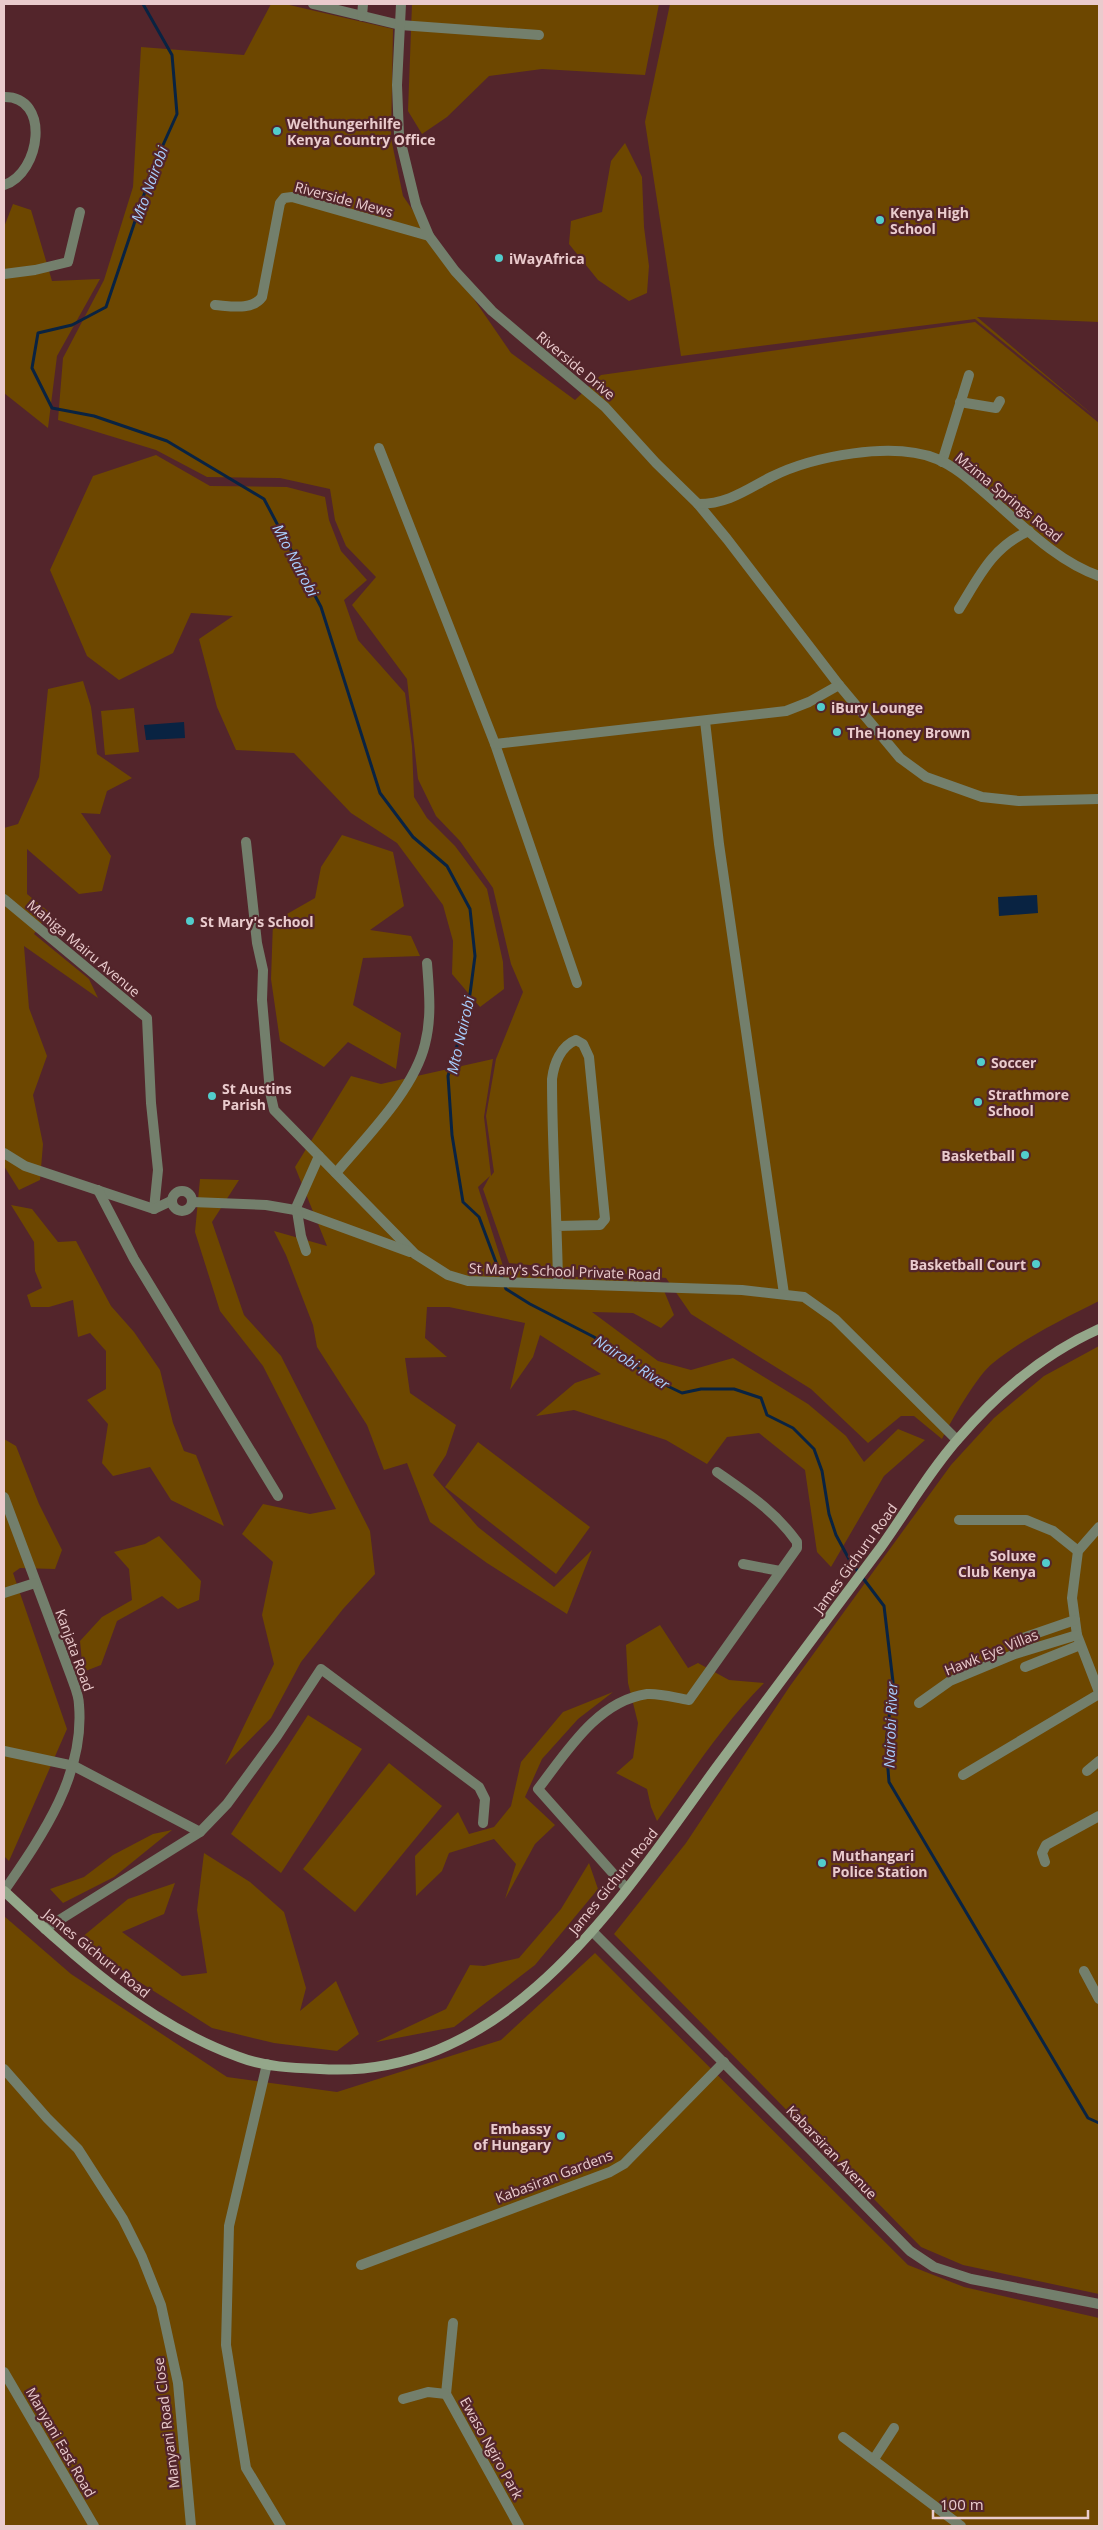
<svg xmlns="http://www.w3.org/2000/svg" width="1103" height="2530" viewBox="0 0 1103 2530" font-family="'Open Sans',sans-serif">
  <rect width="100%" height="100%" fill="#53252b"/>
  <g fill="#6d4700">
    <path d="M 271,4 L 285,4 L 393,29 L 391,138 L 403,196 L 511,353 L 575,400 L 601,375 L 975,322 L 1099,423 L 1099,1301 C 1063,1319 1024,1338 993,1363 C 978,1374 951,1421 942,1439 L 914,1416 L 901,1416 L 868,1443 L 811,1389 L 691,1314 L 666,1278 L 509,1263 L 483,1189 L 490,1176 L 478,1187 L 503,1266 L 537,1275 L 660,1281 L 674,1315 L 661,1328 L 633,1313 L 592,1312 L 658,1361 L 691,1370 L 733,1358 L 808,1404 L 846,1436 L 864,1462 L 898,1429 L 925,1440 L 884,1476 L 831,1567 L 817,1552 L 805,1470 L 759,1433 L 727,1437 L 707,1464 L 666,1440 L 574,1410 L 536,1416 L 575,1383 L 601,1374 L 540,1335 L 533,1357 L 510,1390 L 525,1323 L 449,1307 L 427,1307 L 425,1338 L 447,1357 L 405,1358 L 410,1393 L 456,1425 L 446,1455 L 433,1475 L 478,1527 L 554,1587 L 592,1550 L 567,1614 L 487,1563 L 430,1522 L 407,1463 L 384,1470 L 367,1425 L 317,1347 L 313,1325 L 286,1255 L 274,1231 L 327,1246 L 295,1167 L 351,1076 L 381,1084 L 493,1059 L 484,1117 L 491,1176 L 494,1172 L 486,1116 L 496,1059 L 523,992 L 511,964 L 493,888 L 460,841 L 436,816 L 418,779 L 407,679 L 352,605 L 376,577 L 346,546 L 335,520 L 330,489 L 280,478 L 207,477 L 156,450 L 58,420 L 63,358 L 104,280 L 133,187 L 141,47 L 244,55 Z"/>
    <path d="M 412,4 L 659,4 L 645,75 L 542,69 L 489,76 L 447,117 L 422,134 L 408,111 Z"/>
    <path d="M 670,4 L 1099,4 L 1099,322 L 977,317 L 1099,420 L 975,319 L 681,356 L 645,122 Z"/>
    <path d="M 625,143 L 642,177 L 644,227 L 649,266 L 647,293 L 629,301 L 598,280 L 569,244 L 571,221 L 602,212 L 611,161 Z"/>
    <path d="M 13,204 L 31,210 L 52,281 L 100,279 L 57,356 L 48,428 L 4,393 L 4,227 Z"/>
    <path d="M 156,455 L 210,486 L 287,487 L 325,497 L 329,520 L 341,551 L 367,580 L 344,600 L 358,640 L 405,693 L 412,746 L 414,797 L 427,818 L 455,846 L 487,889 L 503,962 L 504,989 L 480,1007 L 452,974 L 453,941 L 443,905 L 397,843 L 351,813 L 294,753 L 236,750 L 217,707 L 199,639 L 233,616 L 191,613 L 173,653 L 119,680 L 87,656 L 50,570 L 93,476 Z"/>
    <path d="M 83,681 L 91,707 L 97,754 L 132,778 L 107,791 L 100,814 L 81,813 L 111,856 L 102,891 L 79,894 L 27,849 L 27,894 L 49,912 L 34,934 L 89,979 L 98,998 L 24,946 L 29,1008 L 47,1056 L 33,1095 L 43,1144 L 40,1180 L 19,1190 L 4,1166 L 4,828 L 18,824 L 39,777 L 48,689 Z"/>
    <path d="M 134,708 L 139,752 L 105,755 L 101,711 Z"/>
    <path d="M 342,835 L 393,852 L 404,906 L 370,930 L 411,936 L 420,956 L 363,958 L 353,1005 L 401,1033 L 396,1069 L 348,1042 L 324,1067 L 280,1041 L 271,979 L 273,922 L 315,898 L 321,867 Z"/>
    <path d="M 200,1179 L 239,1180 L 212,1222 L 244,1315 L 281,1356 L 370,1531 L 375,1574 L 343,1609 L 301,1662 L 271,1718 L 225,1765 L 274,1664 L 262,1615 L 273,1562 L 242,1534 L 263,1504 L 310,1514 L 336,1509 L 263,1366 L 220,1311 L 195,1232 Z"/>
    <path d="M 11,1205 L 32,1209 L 58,1242 L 76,1241 L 111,1306 L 134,1332 L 160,1370 L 173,1423 L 184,1451 L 196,1455 L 224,1526 L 171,1500 L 150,1467 L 113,1476 L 102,1463 L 108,1424 L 87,1400 L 106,1389 L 106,1351 L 90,1333 L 78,1337 L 73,1300 L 49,1307 L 31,1307 L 27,1295 L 42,1288 L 35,1271 L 34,1242 Z"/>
    <path d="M 1099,1346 L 1099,2294 L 963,2265 L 921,2247 L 614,1934 L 686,1843 L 790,1686 L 951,1465 L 994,1418 L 1044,1376 Z"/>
    <path d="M 4,1439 L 16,1446 L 39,1504 L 62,1550 L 55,1569 L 20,1568 L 13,1573 L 67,1729 L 9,1861 L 4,1856 Z"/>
    <path d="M 478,1442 L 590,1527 L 556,1574 L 445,1487 Z"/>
    <path d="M 159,1536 L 201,1581 L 199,1600 L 178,1609 L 162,1596 L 117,1621 L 101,1665 L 83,1672 L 80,1641 L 102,1617 L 132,1600 L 129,1569 L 114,1552 L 145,1544 Z"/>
    <path d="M 660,1625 L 688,1668 L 698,1663 L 729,1680 L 764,1683 C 723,1724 691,1774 657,1821 L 651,1807 L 647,1789 L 616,1773 L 633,1758 L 638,1723 L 628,1683 L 626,1645 Z"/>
    <path d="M 613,1692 L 578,1719 L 542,1759 L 525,1797 L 555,1825 L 535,1844 L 505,1899 L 516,1864 L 494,1839 L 449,1853 L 442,1871 L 416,1896 L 415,1856 L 458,1812 L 469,1834 L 494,1827 L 511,1806 L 521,1762 L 563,1712 Z"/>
    <path d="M 308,1715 L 362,1749 L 281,1873 L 231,1834 Z"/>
    <path d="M 389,1763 L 442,1806 L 355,1912 L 303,1869 Z"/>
    <path d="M 172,1830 L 114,1877 L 63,1903 L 50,1889 L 84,1877 L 113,1855 L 153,1834 Z"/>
    <path d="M 204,1853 L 250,1882 L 284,1912 L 306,1988 L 300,2011 L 336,1981 L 359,2034 L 337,2051 L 274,2043 L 212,2028 L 130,1976 L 81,1938 L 128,1899 L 175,1883 L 164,1914 L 122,1932 L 182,1976 L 207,1973 L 197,1910 Z"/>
    <path d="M 589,1863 L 598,1889 L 535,1965 L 454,2027 L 376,2042 L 446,2009 L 470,1965 L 484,1966 L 519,1958 L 561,1909 Z"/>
    <path d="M 4,1916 L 71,1974 L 227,2077 L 337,2092 L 501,2040 L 595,1953 L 908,2265 L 964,2287 L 1099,2318 L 1099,2526 L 4,2526 Z"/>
  </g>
  <g fill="#092342">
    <path d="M 184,722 L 185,738 L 146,740 L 144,725 Z"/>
    <path d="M 1037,895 L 1038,913 L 999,916 L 998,897 Z"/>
  </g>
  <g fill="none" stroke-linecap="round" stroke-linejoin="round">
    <path stroke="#092342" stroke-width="3" d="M 143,4 L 172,55 L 177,114 L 154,165 L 106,307 L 72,325 L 38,333 L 32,368 L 52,408 L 94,416 L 167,441 L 264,499 L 321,607 L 380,793 L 413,837 L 447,866 L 470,909 L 475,956 L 468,1009 L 448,1076 L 452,1135 L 463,1202 L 479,1217 L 506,1289 L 530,1304 L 594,1337 L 655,1380 L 682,1393 L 701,1389 L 734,1389 L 761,1398 L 767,1415 L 793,1428 L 814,1449 L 822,1471 L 829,1514 L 836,1535 L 850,1561 L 884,1606 L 893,1682 L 886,1744 L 889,1782 L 1088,2118 L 1099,2123"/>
    <g stroke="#737f6c" stroke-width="10">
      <path d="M 313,4 L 400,25 L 539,35"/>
      <path d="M 362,16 L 363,4"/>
      <path d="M 4,97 C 51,96 41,173 4,185"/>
      <path d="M 4,274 L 35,270 L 68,262 L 80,212"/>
      <path d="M 215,305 C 230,306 252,311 262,297 L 280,203 L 284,198 L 292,197 L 429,236"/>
      <path d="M 960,402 L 996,408 L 1000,401"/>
      <path d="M 379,448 L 495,744 L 577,983"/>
      <path d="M 942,462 L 969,375"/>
      <path d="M 698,504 L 727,539 L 839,685 L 900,758 L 926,777 L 982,797 L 1019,801 L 1099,799"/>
      <path d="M 959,609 C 979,577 992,547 1029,531"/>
      <path d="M 705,721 L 719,844 L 784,1294"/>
      <path d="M 495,744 L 786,711 L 809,702 L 839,685"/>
      <path d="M 246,842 L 257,943 L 263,970 L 262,1000 L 270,1092 L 274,1110 L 415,1254 L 448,1275 L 468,1281 L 742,1290 L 804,1297 L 835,1319 L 957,1440"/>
      <path d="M 4,899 L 147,1018 L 151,1103 L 158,1170 L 154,1209"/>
      <path d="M 4,1153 L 25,1166 L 154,1209 L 171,1201"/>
      <path d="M 336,1173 C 366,1137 414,1090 425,1044 C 432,1017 429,990 427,963"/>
      <path d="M 98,1190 L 134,1259 L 278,1496"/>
      <circle cx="182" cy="1201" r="10"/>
      <path d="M 192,1202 L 266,1205 L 295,1210 L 410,1252"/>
      <path d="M 295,1210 L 319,1156"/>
      <path d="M 297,1211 L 301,1236 L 306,1251"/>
      <path d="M 557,1226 L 600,1225 L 605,1219 L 589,1057 L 583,1044 L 576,1040 C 561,1046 554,1063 552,1079 C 552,1147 557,1215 558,1283"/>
      <path d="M 4,1497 L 71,1676 C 74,1685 79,1695 79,1705 C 85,1775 42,1836 4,1891"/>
      <path d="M 959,1520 L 1026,1520 L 1053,1531 L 1078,1551"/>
      <path d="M 1099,1527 L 1078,1551 L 1072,1598 L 1077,1635 L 1099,1692"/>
      <path d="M 743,1564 L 780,1571"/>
      <path d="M 4,1593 L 35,1583"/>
      <path d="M 1020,1639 L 1075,1620"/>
      <path d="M 1025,1667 L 1080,1645"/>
      <path d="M 919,1703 L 950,1681 L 1015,1654 L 1077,1635"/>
      <path d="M 4,1751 L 74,1766 L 200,1832"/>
      <path d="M 1087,1771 L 1099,1761"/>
      <path d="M 963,1775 L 1099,1694"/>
      <path d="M 1045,1862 L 1042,1853 L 1046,1845 L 1099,1816"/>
      <path d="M 626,1888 L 538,1789 C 566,1753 597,1701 647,1694 C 660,1693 676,1698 689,1700 L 797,1548 L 797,1542 C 775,1511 747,1493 717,1472"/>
      <path d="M 45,1929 L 200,1832 L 227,1804 L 277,1736 L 321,1669 L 479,1787 L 485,1799 L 483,1823"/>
      <path d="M 593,1932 L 810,2149 L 910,2251 L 934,2267 L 971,2279 L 1099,2304"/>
      <path d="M 1084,1971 L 1099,1999"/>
      <path d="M 267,2064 L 229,2226 L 226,2345 L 246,2468 L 281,2526"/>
      <path d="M 4,2069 L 47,2118 L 78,2149 L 123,2219 L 142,2257 L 161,2305 L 178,2383 L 191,2526"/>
      <path d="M 361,2265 L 610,2172 L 624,2164 L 724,2062"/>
      <path d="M 453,2323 L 446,2394 L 519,2526"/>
      <path d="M 4,2372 L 94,2526"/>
      <path d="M 403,2399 L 428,2392 L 446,2394"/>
      <path d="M 843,2437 L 961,2526"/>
      <path d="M 874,2459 L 894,2428"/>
    </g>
    <path stroke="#737f6c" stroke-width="10" d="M 401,4 L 397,85 L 399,135 L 416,205 L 429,236 L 455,271 L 492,311 L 605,407 L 656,463 L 698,504 C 728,504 746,490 771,477 C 813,456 893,441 937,459 C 956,467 971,481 986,494 C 1021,524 1056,561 1099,576"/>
    <path stroke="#94a78a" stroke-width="10" d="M 4,1891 C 75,1957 147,2024 239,2057 C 265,2067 293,2068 320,2069 C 507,2081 619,1901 716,1768 C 771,1694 826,1621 881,1547 C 906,1512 931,1469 959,1438 C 997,1394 1045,1353 1099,1329"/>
  </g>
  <g fill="#52cdcc" stroke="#53252b" stroke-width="2">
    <circle cx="277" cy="131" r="5"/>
    <circle cx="880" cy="220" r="5"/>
    <circle cx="499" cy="258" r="5"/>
    <circle cx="821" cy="707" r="5"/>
    <circle cx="837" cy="732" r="5"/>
    <circle cx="190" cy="921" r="5"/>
    <circle cx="981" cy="1062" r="5"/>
    <circle cx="212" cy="1096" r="5"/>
    <circle cx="978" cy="1102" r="5"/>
    <circle cx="1025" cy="1155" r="5"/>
    <circle cx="1036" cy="1264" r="5"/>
    <circle cx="1046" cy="1563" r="5"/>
    <circle cx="822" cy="1863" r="5"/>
    <circle cx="561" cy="2136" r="5"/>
  </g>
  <g text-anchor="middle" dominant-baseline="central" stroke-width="4.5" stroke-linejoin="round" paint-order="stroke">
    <g font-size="14" font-weight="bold" fill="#eacbcd" stroke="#53252b" text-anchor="start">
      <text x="287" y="123">Welthungerhilfe<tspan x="287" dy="16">Kenya Country Office</tspan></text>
      <text x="890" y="212">Kenya High<tspan x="890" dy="16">School</tspan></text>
      <text x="509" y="258">iWayAfrica</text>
      <text x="831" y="707">iBury Lounge</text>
      <text x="847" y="732">The Honey Brown</text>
      <text x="200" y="921">St Mary's School</text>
      <text x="991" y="1062">Soccer</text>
      <text x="222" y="1088">St Austins<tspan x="222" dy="16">Parish</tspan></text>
      <text x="988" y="1094">Strathmore<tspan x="988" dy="16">School</tspan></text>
      <text x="1015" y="1155" text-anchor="end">Basketball</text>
      <text x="1026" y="1264" text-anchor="end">Basketball Court</text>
      <text x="1036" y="1555" text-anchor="end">Soluxe<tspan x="1036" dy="16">Club Kenya</tspan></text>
      <text x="832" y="1855">Muthangari<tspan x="832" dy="16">Police Station</tspan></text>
      <text x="551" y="2128" text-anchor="end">Embassy<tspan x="551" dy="16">of Hungary</tspan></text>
    </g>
    <g font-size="14" fill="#eacbcd" stroke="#53252b">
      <text transform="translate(344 199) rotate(15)">Riverside Mews</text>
      <text transform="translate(576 365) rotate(40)">Riverside Drive</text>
      <text transform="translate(1009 497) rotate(39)">Mzima Springs Road</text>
      <text transform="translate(84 948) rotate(40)">Mahiga Mairu Avenue</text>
      <text transform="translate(565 1271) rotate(2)">St Mary's School Private Road</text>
      <text transform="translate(855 1558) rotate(-54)">James Gichuru Road</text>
      <text transform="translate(75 1650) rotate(70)">Kanjata Road</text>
      <text transform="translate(991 1652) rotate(-22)">Hawk Eye Villas</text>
      <text transform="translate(613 1881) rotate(-51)">James Gichuru Road</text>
      <text transform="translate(97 1953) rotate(39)">James Gichuru Road</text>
      <text transform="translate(832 2152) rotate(46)">Kabarsiran Avenue</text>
      <text transform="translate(554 2176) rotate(-21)">Kabasiran Gardens</text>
      <text transform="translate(166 2423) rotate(-97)">Manyani Road Close</text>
      <text transform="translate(61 2442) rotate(60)">Manyani East Road</text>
      <text transform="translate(492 2448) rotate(61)">Ewaso Ngiro Park</text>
    </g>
    <g font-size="15" font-style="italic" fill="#a8cefd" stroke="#53252b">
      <text transform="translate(149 184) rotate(-70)">Mto Nairobi</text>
      <text transform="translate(296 560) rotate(62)">Mto Nairobi</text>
      <text transform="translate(460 1035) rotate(-77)">Mto Nairobi</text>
      <text transform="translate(632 1362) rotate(33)">Nairobi River</text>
      <text transform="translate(890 1725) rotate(-88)">Nairobi River</text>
    </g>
  </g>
  <rect width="1103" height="2530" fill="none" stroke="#eacbcd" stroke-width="10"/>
  <path d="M933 2510v8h155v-8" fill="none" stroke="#eacbcd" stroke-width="2.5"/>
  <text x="940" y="2510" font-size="15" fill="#eacbcd" stroke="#53252b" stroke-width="4" paint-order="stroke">100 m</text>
</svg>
